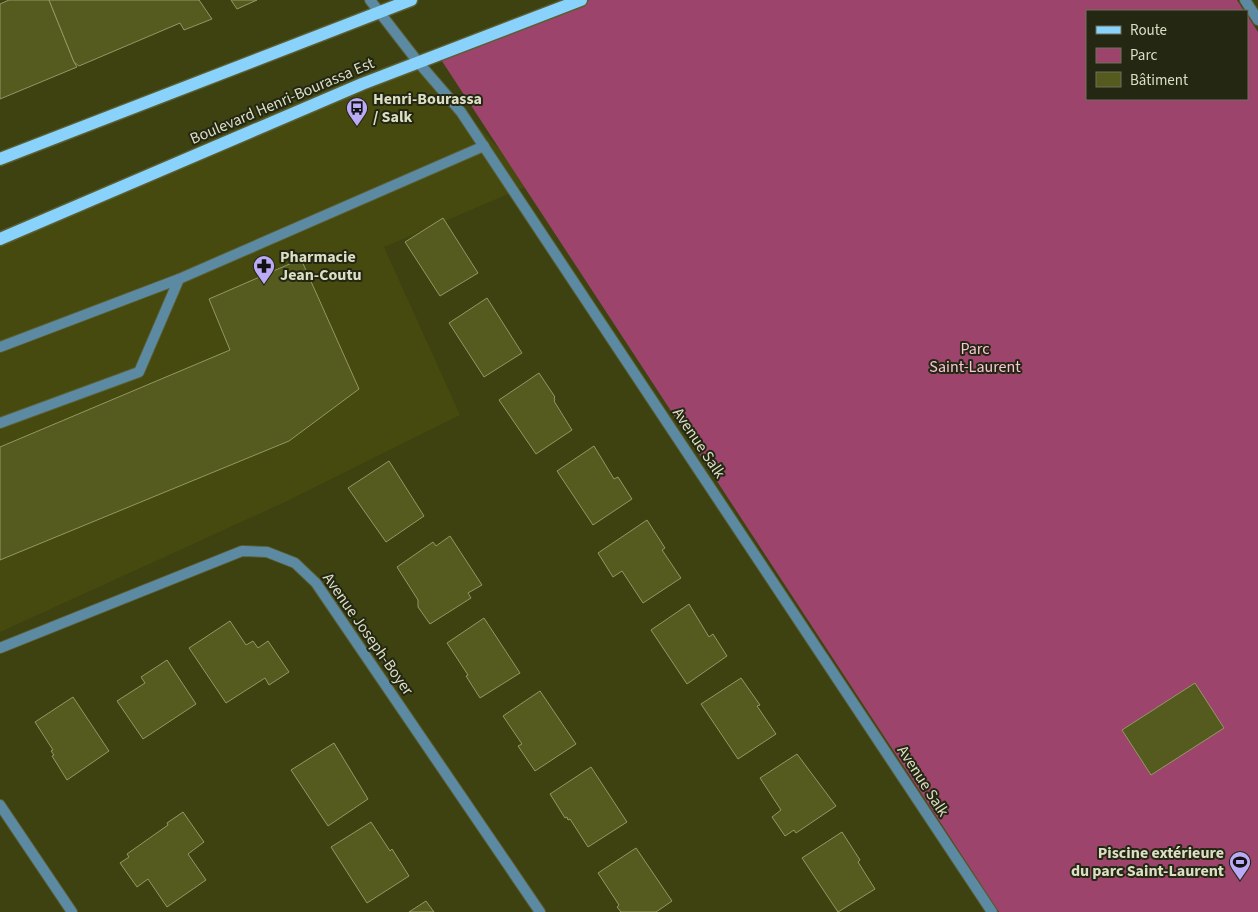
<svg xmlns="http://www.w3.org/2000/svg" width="1258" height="912" viewBox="0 0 1258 912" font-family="'Source Sans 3',sans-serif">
  <rect width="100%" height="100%" fill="#3d4210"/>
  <path fill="#464a0e" d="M 418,62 L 532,184 L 384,247 L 460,415 L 285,502 L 0,632 L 0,241 Z"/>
  <path fill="#9d446d" d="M 571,0 L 1237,0 L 1244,11 L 1087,11 L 1087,99 L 1247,99 L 1247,15 L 1258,32 L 1258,912 L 999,912 L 438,55 Z"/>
  <g fill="#555b1f" stroke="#929865">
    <path d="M 9,0 L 49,0 L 74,62 L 77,67 L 0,99 L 0,4 Z"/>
    <path d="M 49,0 L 199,0 L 212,19 L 184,30 L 180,23 L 79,66 L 74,62 Z"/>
    <path d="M 231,0 L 257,0 L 237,9 Z"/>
    <path d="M 443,218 L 478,273 L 440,296 L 405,242 Z"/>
    <path d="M 301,259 L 359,389 L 289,441 L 0,560 L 0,447 L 230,350 L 209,299 Z"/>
    <path d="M 487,298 L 522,353 L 484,377 L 449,323 Z"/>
    <path d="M 539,373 L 555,397 L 554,398 L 555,400 L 554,401 L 572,430 L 536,454 L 499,400 Z"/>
    <path d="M 594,446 L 614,479 L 618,477 L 632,499 L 593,525 L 557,471 Z"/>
    <path d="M 389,461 L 424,516 L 386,542 L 348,488 Z"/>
    <path d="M 647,520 L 665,548 L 662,550 L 681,578 L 643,603 L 622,571 L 613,577 L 598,553 Z"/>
    <path d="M 450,536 L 482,585 L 468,593 L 471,598 L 430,624 L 418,607 L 418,600 L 397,567 L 433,542 L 436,546 Z"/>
    <path d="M 689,604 L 709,637 L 713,634 L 727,656 L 687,684 L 651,630 Z"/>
    <path d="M 484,618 L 520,673 L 480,698 L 466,676 L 468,675 L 447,643 Z"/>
    <path d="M 230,621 L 246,645 L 253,641 L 258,648 L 268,641 L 289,672 L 269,685 L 265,678 L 226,703 L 189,648 Z"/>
    <path d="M 167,660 L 196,704 L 143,739 L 117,701 L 145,683 L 141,677 Z"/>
    <path d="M 741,678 L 760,705 L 757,706 L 776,734 L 738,759 L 701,704 Z"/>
    <path d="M 1195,683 L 1224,728 L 1151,775 L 1122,730 Z"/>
    <path d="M 540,691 L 576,744 L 535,771 L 518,746 L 522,744 L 503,716 Z"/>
    <path d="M 73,697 L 109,751 L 67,780 L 52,756 L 54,755 L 51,751 L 53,750 L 35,722 Z"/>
    <path d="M 334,743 L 368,799 L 328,826 L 291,770 Z"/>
    <path d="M 797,754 L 836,806 L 796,833 L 794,830 L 785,836 L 772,817 L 781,810 L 760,778 Z"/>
    <path d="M 591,767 L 627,822 L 588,847 L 570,819 L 568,820 L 567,817 L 565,818 L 550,794 Z"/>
    <path d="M 183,812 L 204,842 L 188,854 L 206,880 L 167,907 L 148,879 L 137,887 L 120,863 L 129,857 L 127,854 L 168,825 L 167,823 Z"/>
    <path d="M 371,822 L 390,851 L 392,849 L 409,876 L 367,903 L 331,847 Z"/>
    <path d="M 842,832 L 860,860 L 858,862 L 875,889 L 838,912 L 802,858 Z"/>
    <path d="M 636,848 L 672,901 L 656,912 L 621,912 L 617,907 L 619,905 L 598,873 Z"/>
    <path d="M 426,901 L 434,912 L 409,912 Z"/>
  </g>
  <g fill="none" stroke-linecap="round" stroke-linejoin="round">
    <g stroke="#5a5e31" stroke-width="12">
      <g id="lane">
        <path d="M 0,347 L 179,279"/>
        <path d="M 0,423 L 139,372 L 179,279 L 484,146"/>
      </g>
    </g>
    <g stroke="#5a5e31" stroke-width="12">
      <g id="street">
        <path d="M 370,0 L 418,62 L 461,112 L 992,912"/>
        <path d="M 1245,0 L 1258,20"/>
        <path d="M 0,648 L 242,551 L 267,552 L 295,563 L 316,583 L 540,912"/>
        <path d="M 0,805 L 72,912"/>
      </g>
    </g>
    <g stroke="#5a5e31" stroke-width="15">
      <g id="primary">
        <path d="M 0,159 L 411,0"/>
        <path d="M 0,239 L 362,84 L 581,0"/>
      </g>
    </g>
    <use href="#lane" stroke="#5d8aa3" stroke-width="10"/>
    <use href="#street" stroke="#5d8aa3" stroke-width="10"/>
    <use href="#primary" stroke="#88d2fb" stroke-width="12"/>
  </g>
  <defs>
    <g id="bus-pin" transform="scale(1.125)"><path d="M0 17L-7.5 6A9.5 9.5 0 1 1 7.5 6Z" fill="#bbaaf6" stroke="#242712"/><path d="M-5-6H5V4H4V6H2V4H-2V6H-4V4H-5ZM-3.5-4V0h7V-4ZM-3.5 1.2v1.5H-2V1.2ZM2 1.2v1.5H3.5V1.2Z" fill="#111"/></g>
    <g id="pharmacy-pin" transform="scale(1.125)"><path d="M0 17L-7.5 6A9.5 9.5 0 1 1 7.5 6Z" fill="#bbaaf6" stroke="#242712"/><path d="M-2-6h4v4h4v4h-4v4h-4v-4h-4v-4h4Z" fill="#111"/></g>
    <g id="stadium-pin" transform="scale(1.125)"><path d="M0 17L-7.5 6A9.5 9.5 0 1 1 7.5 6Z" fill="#bbaaf6" stroke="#242712"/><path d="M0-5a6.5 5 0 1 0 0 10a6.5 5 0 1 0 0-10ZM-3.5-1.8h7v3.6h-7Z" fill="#111"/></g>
  </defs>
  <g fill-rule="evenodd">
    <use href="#bus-pin" x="357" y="108"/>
    <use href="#pharmacy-pin" x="264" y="266"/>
    <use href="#stadium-pin" x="1240" y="862"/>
  </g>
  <g text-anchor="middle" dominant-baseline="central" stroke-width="4" stroke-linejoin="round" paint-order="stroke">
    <g font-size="16" font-weight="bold" fill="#dcdfc5" stroke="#242712" text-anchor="start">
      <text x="373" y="99">Henri-Bourassa<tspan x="373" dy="18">/ Salk</tspan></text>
      <text x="280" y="257">Pharmacie<tspan x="280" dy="18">Jean-Coutu</tspan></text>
      <text x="1224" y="853" text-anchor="end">Piscine extérieure<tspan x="1224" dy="18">du parc Saint-Laurent</tspan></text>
    </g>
    <g font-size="16" fill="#dcdfc5" stroke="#242712">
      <text transform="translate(282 101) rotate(-23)">Boulevard Henri-Bourassa Est</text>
      <text transform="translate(699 443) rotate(56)">Avenue Salk</text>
      <text transform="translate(368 634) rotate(55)">Avenue Joseph-Boyer</text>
      <text transform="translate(923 781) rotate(57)">Avenue Salk</text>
    </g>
    <g font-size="16" fill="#fac4d9" stroke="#242712">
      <text x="975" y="349">Parc<tspan x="975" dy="18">Saint-Laurent</tspan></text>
    </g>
  </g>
  <rect x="1086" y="10" width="162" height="90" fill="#242712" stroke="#6e715a"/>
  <rect x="1096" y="26" width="25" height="8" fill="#88d2fb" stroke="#6e715a"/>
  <text x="1130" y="35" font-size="15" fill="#dcdfc5">Route</text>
  <rect x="1096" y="48" width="25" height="15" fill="#9d446d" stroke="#6e715a"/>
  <text x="1130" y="60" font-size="15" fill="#dcdfc5">Parc</text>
  <rect x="1096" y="72" width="25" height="15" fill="#555b1f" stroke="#6e715a"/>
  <text x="1130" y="85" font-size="15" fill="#dcdfc5">Bâtiment</text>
</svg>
